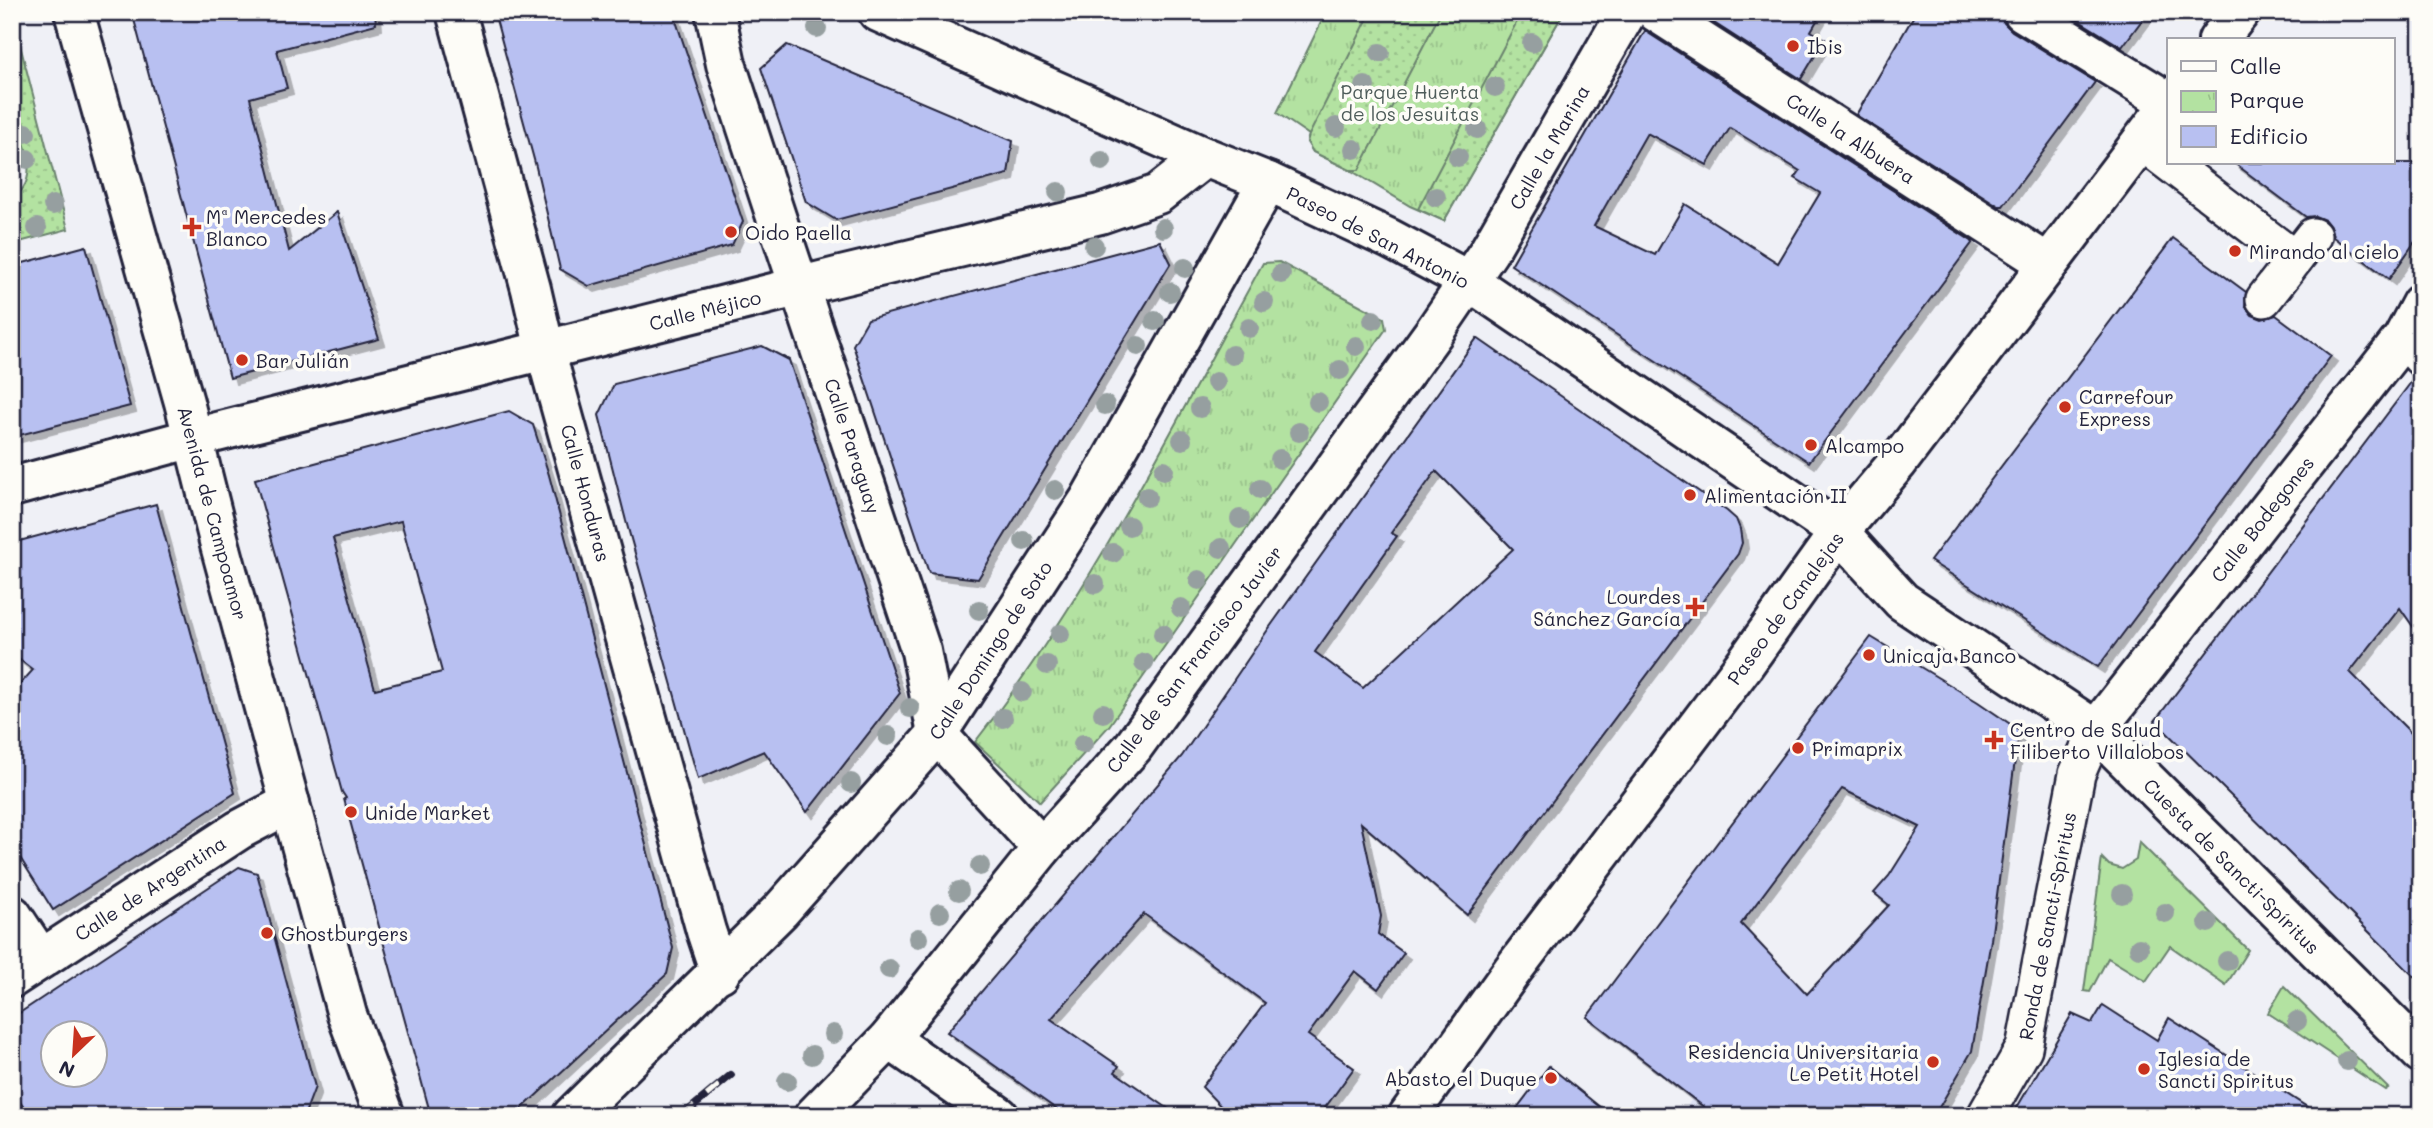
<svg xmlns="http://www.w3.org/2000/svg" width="2433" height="1128" viewBox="0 0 2433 1128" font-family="Mali,sans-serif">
  <defs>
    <pattern id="park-tufts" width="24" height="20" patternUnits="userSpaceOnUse" patternTransform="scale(1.75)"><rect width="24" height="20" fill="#b3e2a1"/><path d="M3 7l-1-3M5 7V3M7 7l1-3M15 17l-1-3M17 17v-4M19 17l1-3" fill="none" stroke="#9ac28c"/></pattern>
    <pattern id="garden-dots" width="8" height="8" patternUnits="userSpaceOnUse" patternTransform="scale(1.75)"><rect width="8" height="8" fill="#b3e2a1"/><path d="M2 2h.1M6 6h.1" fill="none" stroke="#9ac28c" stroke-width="1.8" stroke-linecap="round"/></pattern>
    <filter id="shadow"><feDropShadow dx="6" dy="6" stdDeviation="0" flood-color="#0004"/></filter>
  </defs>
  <rect width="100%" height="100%" fill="#eff0f6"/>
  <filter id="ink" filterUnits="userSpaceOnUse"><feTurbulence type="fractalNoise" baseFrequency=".0143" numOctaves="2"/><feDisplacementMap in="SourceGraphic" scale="14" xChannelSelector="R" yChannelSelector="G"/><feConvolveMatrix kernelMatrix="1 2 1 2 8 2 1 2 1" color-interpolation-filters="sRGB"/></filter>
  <g filter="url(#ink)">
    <path fill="#dee2f4" d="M 1692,1099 L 1716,1116 L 1680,1116 Z"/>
    <g fill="#b3e2a1" stroke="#6a826e" stroke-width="2">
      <path d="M 2139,842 L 2248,950 L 2226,985 L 2170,946 L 2146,981 L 2108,958 L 2090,992 L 2084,991 L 2102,858 L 2109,865 L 2122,869 L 2136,860 Z"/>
      <path d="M 2284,986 L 2388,1088 L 2385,1090 L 2268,1013 Z"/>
    </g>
    <g fill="url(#park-tufts)" stroke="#6a826e" stroke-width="2">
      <path d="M 1326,12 L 1564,12 L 1444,221 L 1410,206 L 1350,170 L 1313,152 L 1307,142 L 1309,135 L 1277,113 Z"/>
      <path d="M 1279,262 L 1384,318 L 1386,329 L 1109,726 L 1040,802 L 975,742 C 1090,595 1173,426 1263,263 Z"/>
    </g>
    <g fill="url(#garden-dots)" stroke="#6a826e" stroke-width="2">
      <path d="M 1371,12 L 1441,12 L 1359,170 L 1350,170 L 1313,152 L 1307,142 L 1309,135 Z"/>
      <path d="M 1522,12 L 1564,12 L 1444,221 L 1418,209 Z"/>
      <path d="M 14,22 L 68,229 L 12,244 L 12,198 C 41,182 26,139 12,118 L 12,23 Z"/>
    </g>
    <g fill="#b8c0f1" stroke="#22223b" stroke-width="2" fill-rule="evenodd" filter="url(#shadow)">
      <path d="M 132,12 L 375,12 L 376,24 L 277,50 L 287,88 L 250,98 L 289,251 L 337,212 L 379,339 L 230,378 Z"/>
      <path d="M 494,12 L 673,12 L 743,222 L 732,245 L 589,286 L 560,269 L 536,167 Z"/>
      <path d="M 1697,12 L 1822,12 L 1811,31 L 1825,39 L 1801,79 Z"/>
      <path d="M 1916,12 L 2001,12 L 2004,23 L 2012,31 L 2095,82 L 2003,206 L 1999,206 L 1856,115 Z"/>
      <path d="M 2065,12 L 2148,12 L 2122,47 Z"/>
      <path d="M 1645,31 L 1973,242 L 1809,462 L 1511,265 ZM 1730,128 L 1800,171 L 1795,178 L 1820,193 L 1778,263 L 1685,204 L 1655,255 L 1594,226 L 1647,133 L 1707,165 Z"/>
      <path d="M 787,45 L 1013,141 L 1008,174 L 836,220 L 806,202 L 761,68 Z"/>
      <path d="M 2234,163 L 2421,163 L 2421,233 L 2389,279 L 2333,237 L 2331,228 L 2325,220 L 2315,216 L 2306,217 Z"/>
      <path d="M 2173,238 L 2246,292 L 2245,306 L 2252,315 L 2262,319 L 2276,315 L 2331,356 L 2098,667 L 1930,561 Z"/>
      <path d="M 1160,241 L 1171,263 L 978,579 L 929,573 L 853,345 L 868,319 Z"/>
      <path d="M 86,246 L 130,406 L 12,437 L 12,266 Z"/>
      <path d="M 1477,338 L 1727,511 L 1736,519 L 1740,529 L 1742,543 L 1738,554 L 1467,915 L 1361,823 L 1381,916 L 1378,934 L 1404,953 L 1378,989 L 1355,971 L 1308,1035 L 1354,1068 L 1319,1116 L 1230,1116 L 1202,1087 L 1265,1003 L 1144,914 L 1051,1019 L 1119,1066 L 1115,1072 L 1179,1116 L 1066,1116 L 947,1032 L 1182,756 L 1267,631 ZM 1436,471 L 1513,549 L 1363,688 L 1315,652 L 1397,536 L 1391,533 Z"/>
      <path d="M 762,346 L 789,360 L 900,693 L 807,812 L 764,751 L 698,779 L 626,521 L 599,415 L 614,384 Z"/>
      <path d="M 2415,377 L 2421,378 L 2421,638 L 2400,608 L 2350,672 L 2421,743 L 2421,983 L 2155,721 Z"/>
      <path d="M 509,411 L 533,425 L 549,475 L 673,948 L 667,974 L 514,1116 L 431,1116 L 344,799 L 346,798 L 342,792 L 255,479 ZM 401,521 L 442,672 L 375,689 L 333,538 Z"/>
      <path d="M 156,504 L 235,793 L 53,910 L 12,845 L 12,693 L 33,670 L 12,654 L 12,543 Z"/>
      <path d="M 1871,637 L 1978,702 L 2019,730 L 1991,940 L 1972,1051 L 1934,1116 L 1726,1116 L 1717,1109 L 1713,1114 L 1587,1017 ZM 1842,789 L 1920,827 L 1889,876 L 1874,893 L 1889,905 L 1807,994 L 1741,924 Z"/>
      <path d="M 239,867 L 257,873 L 315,1087 L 304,1116 L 29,1116 L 12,1089 L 12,1018 ZM 52,1033 L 94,1033 L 94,1075 L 52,1075 Z"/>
      <path d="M 2103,1005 L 2157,1040 L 2169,1018 L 2321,1116 L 2012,1116 L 2072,1014 L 2092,1023 Z"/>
      <path d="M 1549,1066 L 1611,1116 L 1511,1116 Z"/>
    </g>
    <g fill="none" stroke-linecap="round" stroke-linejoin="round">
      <g stroke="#22223b" stroke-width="40">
        <g id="pedestrian">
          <path d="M 2140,141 L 2295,259"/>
          <path d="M 2264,299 L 2313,236"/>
          <path d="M 2403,338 L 2421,358"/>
          <path d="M 1985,1116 L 2024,1048 L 2077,774 L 2096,730"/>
        </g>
      </g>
      <g stroke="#22223b" stroke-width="44">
        <g id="minor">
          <path d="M 74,12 L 184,402 L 220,545 L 347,1015 L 385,1116"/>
          <path d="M 456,12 L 531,289 L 545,350 L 706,931 L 720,973"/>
          <path d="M 715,12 L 726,64 L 781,232 L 921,651 L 937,734 L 1042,848"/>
          <path d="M 1656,12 L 2047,263"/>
          <path d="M 2023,12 L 2169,102"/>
          <path d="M 12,487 L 193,438 L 841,276 L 1100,214 L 1158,194 L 1205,157"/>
          <path d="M 1839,532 L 1902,601 L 2096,730 L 2421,1053"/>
          <path d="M 2096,730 L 2403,338 L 2421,304"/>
          <path d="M 12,915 L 41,959"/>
          <path d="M 12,978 L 239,830 L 290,803"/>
          <path d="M 889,1039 L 999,1116"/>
          <path d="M 572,1116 L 781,910 L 937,734 L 1089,500 L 1268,182"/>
          <path d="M 814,1116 L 889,1039 L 1042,848 L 1133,747 L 1434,332 L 1489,251 L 1627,12"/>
        </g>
      </g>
      <g stroke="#22223b" stroke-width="44">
        <path id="primary" d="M 878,12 L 1205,157 L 1268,182 L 1390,239 L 1469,281 L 1839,532"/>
      </g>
      <g stroke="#22223b" stroke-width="44">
        <g id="trunk">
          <path d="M 2218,40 L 2240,12"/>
          <path d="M 1408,1116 L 1512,971 L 1744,665 L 1839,532 L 1898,462 L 2169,105"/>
        </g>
      </g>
      <use href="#pedestrian" stroke="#fdfcf7" stroke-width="35"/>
      <use href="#minor" stroke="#fdfcf7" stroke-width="38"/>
      <use href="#primary" stroke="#fdfcf7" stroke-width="38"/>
      <use href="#trunk" stroke="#fdfcf7" stroke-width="38"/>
      <g stroke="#22223b" stroke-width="8">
        <path id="rail" d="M 682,1116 L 731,1075"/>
      </g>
      <use href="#rail" stroke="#fdfcf7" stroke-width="5" stroke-dasharray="16" stroke-linecap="butt"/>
    </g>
    <g fill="#969fa0">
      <circle cx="817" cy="28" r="10"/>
      <circle cx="1532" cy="43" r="10"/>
      <circle cx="1380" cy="53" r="10"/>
      <circle cx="1365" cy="86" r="10"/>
      <circle cx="1495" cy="87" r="10"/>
      <circle cx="1336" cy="127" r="10"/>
      <circle cx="1477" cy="129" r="10"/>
      <circle cx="26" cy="133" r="10"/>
      <circle cx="1354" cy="149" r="10"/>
      <circle cx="1458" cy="157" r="10"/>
      <circle cx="27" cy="159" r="10"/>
      <circle cx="1102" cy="161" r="10"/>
      <circle cx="1058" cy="192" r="10"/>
      <circle cx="1436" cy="197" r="10"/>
      <circle cx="53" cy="205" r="10"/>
      <circle cx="37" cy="228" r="10"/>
      <circle cx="1163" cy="228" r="10"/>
      <circle cx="1094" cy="246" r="10"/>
      <circle cx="1185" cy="268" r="10"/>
      <circle cx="1281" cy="274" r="10"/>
      <circle cx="1170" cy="292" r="10"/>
      <circle cx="1264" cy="302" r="10"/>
      <circle cx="1373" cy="320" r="10"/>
      <circle cx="1155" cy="321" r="10"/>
      <circle cx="1249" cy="328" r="10"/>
      <circle cx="1138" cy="346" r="10"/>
      <circle cx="1356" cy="346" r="10"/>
      <circle cx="1232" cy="355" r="10"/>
      <circle cx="1340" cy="370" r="10"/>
      <circle cx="1216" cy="382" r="10"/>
      <circle cx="1318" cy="402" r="10"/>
      <circle cx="1105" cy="405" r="10"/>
      <circle cx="1200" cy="408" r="10"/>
      <circle cx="1299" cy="432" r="10"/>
      <circle cx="1182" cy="440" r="10"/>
      <circle cx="1280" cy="459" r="10"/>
      <circle cx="1164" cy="470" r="10"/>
      <circle cx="1260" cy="489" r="10"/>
      <circle cx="1055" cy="490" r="10"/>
      <circle cx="1147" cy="497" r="10"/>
      <circle cx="1240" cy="519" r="10"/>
      <circle cx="1129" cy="526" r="10"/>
      <circle cx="1024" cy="541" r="10"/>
      <circle cx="1221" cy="548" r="10"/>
      <circle cx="1113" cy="553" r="10"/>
      <circle cx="1199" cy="580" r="10"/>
      <circle cx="1095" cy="584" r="10"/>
      <circle cx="1181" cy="608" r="10"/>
      <circle cx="979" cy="610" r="10"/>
      <circle cx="1060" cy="634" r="10"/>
      <circle cx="1163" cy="634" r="10"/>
      <circle cx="1144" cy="663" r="10"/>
      <circle cx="1047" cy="665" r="10"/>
      <circle cx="1022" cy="692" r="10"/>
      <circle cx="910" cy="708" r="10"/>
      <circle cx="1103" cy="713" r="10"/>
      <circle cx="1003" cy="718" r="10"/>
      <circle cx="888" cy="736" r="10"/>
      <circle cx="1083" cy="744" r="10"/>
      <circle cx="851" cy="783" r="10"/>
      <circle cx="980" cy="866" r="10"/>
      <circle cx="959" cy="891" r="10"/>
      <circle cx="2122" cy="894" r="10"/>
      <circle cx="940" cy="913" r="10"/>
      <circle cx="2165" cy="913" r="10"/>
      <circle cx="2208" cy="923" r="10"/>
      <circle cx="918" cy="938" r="10"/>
      <circle cx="2139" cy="948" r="10"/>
      <circle cx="2227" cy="961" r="10"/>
      <circle cx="889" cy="969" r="10"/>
      <circle cx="2297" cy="1021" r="10"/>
      <circle cx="833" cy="1034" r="10"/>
      <circle cx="812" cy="1055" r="10"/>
      <circle cx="2347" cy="1061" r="10"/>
      <circle cx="787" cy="1081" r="10"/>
    </g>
  </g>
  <g fill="#c8321e" stroke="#fdfcf7" stroke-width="2.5">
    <circle cx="1793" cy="46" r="7"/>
    <path d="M188.5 216.5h7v7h7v7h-7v7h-7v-7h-7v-7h7z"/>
    <circle cx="731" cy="232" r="7"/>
    <circle cx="2235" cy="251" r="7"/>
    <circle cx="242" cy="360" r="7"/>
    <circle cx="2065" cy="407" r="7"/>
    <circle cx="1811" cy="445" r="7"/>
    <circle cx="1690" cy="495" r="7"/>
    <path d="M1691.5 596.5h7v7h7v7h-7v7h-7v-7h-7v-7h7z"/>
    <circle cx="1869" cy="655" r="7"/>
    <path d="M1990.5 729.5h7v7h7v7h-7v7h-7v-7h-7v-7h7z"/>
    <circle cx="1798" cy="748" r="7"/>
    <circle cx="351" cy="812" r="7"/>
    <circle cx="267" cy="933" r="7"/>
    <circle cx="1933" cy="1062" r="7"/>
    <circle cx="2144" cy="1069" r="7"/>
    <circle cx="1551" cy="1078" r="7"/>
  </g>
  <g text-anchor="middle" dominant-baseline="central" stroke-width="7" stroke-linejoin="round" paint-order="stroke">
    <g font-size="19" fill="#22223b" stroke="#fdfcf7" text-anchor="start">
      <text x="1807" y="46">Ibis</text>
      <text x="206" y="216">Mª Mercedes<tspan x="206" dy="22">Blanco</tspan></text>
      <text x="745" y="232">Oido Paella</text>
      <text x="2249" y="251">Mirando al cielo</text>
      <text x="256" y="360">Bar Julián</text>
      <text x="2079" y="396">Carrefour<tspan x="2079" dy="22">Express</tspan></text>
      <text x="1825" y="445">Alcampo</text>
      <text x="1704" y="495">Alimentación II</text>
      <text x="1681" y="596" text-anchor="end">Lourdes<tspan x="1681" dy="22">Sánchez García</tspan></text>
      <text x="1883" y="655">Unicaja Banco</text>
      <text x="2010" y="729">Centro de Salud<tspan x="2010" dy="22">Filiberto Villalobos</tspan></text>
      <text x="1812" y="748">Primaprix</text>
      <text x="365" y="812">Unide Market</text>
      <text x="281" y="933">Ghostburgers</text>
      <text x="1919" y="1051" text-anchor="end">Residencia Universitaria<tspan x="1919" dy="22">Le Petit Hotel</tspan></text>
      <text x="2158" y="1058">Iglesia de<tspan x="2158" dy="22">Sancti Spiritus</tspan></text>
      <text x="1537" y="1078" text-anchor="end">Abasto el Duque</text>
    </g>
    <g font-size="19" fill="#4e5c5a" stroke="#fdfcf7">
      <text x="1410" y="91">Parque Huerta<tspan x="1410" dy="22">de los Jesuitas</tspan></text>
    </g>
    <g font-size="19" fill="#22223b" stroke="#fdfcf7">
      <text transform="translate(1851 138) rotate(33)">Calle la Albuera</text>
      <text transform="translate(1549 147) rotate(-60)">Calle la Marina</text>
      <text transform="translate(1378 237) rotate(27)">Paseo de San Antonio</text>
      <text transform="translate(705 310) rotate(-14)">Calle Méjico</text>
      <text transform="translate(853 446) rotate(72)">Calle Paraguay</text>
      <text transform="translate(586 493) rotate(75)">Calle Honduras</text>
      <text transform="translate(213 513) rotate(75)">Avenida de Campoamor</text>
      <text transform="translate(2262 519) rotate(-52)">Calle Bodegones</text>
      <text transform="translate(1785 608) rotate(-54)">Paseo de Canalejas</text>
      <text transform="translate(990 650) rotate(-57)">Calle Domingo de Soto</text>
      <text transform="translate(1194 659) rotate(-53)">Calle de San Francisco Javier</text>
      <text transform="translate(2232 866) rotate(45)">Cuesta de Sancti-Spíritus</text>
      <text transform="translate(150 888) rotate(-33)">Calle de Argentina</text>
      <text transform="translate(2047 926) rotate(-79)">Ronda de Sancti-Spíritus</text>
    </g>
  </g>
  <rect width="2433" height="1128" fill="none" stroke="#fdfcf7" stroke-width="42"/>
  <rect x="21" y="21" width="2391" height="1086" fill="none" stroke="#22223b" stroke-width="2.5" filter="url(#ink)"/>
  <rect x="2167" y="38" width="228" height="126" fill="#fdfcf7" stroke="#a5a5ac" stroke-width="2"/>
  <rect x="2181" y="61" width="35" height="10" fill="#fdfcf7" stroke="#a5a5ac" stroke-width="2"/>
  <text x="2230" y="74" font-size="21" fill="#22223b">Calle</text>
  <rect x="2181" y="91" width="35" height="21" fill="url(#park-tufts)" stroke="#a5a5ac" stroke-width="2"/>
  <text x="2230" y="108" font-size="21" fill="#22223b">Parque</text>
  <rect x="2181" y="126" width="35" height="21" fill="#b8c0f1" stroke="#a5a5ac" stroke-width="2"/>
  <text x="2230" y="144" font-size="21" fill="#22223b">Edificio</text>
  <g transform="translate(74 1054) rotate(205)"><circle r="33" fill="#fdfcf7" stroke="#a5a5ac" stroke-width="2"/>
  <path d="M0-5L12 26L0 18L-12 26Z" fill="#c8321e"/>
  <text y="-10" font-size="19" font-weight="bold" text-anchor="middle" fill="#22223b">N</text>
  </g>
</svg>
